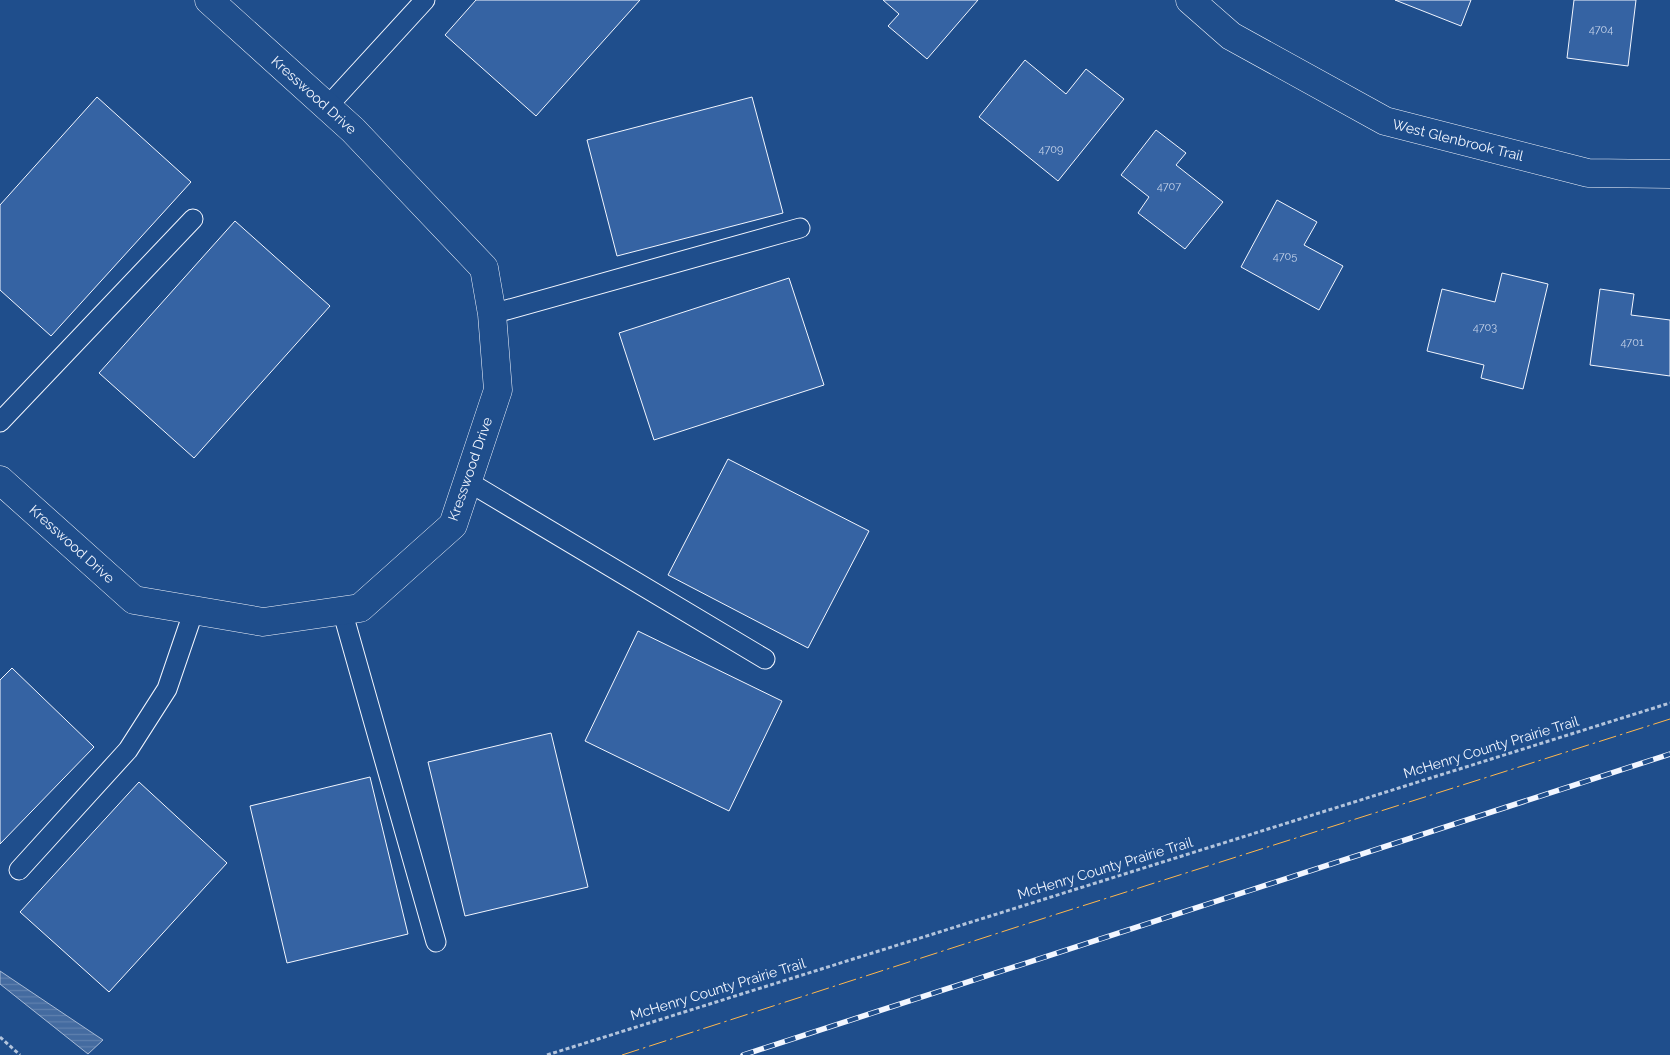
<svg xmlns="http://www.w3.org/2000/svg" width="1670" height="1055" viewBox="0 0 1670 1055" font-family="Raleway,sans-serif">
  <defs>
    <pattern id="water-rules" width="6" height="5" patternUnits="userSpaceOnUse" patternTransform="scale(1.25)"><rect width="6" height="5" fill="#446ba0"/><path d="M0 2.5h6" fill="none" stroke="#5f81ae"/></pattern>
  </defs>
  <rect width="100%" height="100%" fill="#1f4e8c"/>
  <path fill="url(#water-rules)" stroke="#a8bbd7" d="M 0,971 L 103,1040 L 88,1054 L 0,984 Z"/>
  <g fill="#3563a3" stroke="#f2f6ff">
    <path d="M 476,0 L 640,0 L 536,116 L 445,35 Z"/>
    <path d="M 883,0 L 978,0 L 927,59 L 888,26 L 899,14 Z"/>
    <path d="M 1395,0 L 1471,0 L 1461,26 Z"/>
    <path d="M 1574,0 L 1636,0 L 1628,66 L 1567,58 Z"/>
    <path d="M 1025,60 L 1066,94 L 1086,69 L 1124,99 L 1058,181 L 979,117 Z"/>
    <path d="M 97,97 L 191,182 L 51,336 L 0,290 L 0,205 Z"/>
    <path d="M 752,97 L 783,213 L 617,256 L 587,140 Z"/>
    <path d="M 1156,130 L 1186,153 L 1176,165 L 1223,202 L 1185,249 L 1138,213 L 1149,197 L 1121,175 Z"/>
    <path d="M 1277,200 L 1317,222 L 1304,245 L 1343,266 L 1319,310 L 1241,267 Z"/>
    <path d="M 235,221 L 330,306 L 194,458 L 99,373 Z"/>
    <path d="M 1502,273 L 1548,284 L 1523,389 L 1481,378 L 1484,365 L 1427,351 L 1442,289 L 1495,302 Z"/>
    <path d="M 789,278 L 824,385 L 654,440 L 619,333 Z"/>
    <path d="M 1600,289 L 1634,294 L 1631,315 L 1670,320 L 1670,376 L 1590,365 Z"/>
    <path d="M 728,459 L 869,531 L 808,648 L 668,575 Z"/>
    <path d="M 638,631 L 782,701 L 729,811 L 585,741 Z"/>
    <path d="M 12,668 L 94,747 L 0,844 L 0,680 Z"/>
    <path d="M 551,733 L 588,887 L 465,916 L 428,762 Z"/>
    <path d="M 370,777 L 408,934 L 287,963 L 250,806 Z"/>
    <path d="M 139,782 L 227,863 L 109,992 L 20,912 Z"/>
  </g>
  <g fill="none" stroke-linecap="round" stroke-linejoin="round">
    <g stroke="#f2f6ff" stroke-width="21">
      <g id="service">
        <path d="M 327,107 L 425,0"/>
        <path d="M 492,314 L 800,228"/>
        <path d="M 0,422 L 193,219"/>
        <path d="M 467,481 L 765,659"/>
        <path d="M 342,610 L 436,942"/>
        <path d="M 19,870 L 128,750 L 167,689 L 194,610"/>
      </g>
    </g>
    <g stroke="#f2f6ff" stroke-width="29">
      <g id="minor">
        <path d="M 1190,0 L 1231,36 L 1385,121 L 1588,173 L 1670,174"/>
        <path d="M 0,480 L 134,600 L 263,622 L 360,608 L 453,525 L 498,390 L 492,314 L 484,268 L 353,130 L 209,0"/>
      </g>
    </g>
    <g stroke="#b3c4dc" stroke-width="3" stroke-dasharray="4 2.5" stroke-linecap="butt">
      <path d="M 0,1037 L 20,1055"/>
      <path d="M 547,1055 L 1670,703"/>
    </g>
    <use href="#service" stroke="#1f4e8c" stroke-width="19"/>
    <use href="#minor" stroke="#1f4e8c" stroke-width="28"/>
    <g stroke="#f2f6ff" stroke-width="5.5">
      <path id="rail" d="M 743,1055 L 1670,754"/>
    </g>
    <use href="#rail" stroke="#1f4e8c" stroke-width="4" stroke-dasharray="11" stroke-linecap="butt"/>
    <path stroke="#ffb74d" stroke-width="1" stroke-dasharray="18 4 2.5 4" stroke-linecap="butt" d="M 622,1055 L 1057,914 L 1670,719"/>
  </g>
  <g text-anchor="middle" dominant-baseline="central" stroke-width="4" stroke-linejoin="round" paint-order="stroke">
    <g font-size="11" fill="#c3d1e8">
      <text x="1601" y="29">4704</text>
      <text x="1051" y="149">4709</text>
      <text x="1169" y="186">4707</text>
      <text x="1285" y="256">4705</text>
      <text x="1485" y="327">4703</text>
      <text x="1632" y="342">4701</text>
    </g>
    <g font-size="14" fill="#f2f6ff" stroke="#1f4e8c">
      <text transform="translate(314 95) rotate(42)">Kresswood Drive</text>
      <text transform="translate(1458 140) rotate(14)">West Glenbrook Trail</text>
      <text transform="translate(470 469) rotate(-71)">Kresswood Drive</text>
      <text transform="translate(72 544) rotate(42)">Kresswood Drive</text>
      <text transform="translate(1491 747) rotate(-17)">McHenry County Prairie Trail</text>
      <text transform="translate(1105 868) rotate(-17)">McHenry County Prairie Trail</text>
      <text transform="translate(718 989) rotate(-17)">McHenry County Prairie Trail</text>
    </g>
  </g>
</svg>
